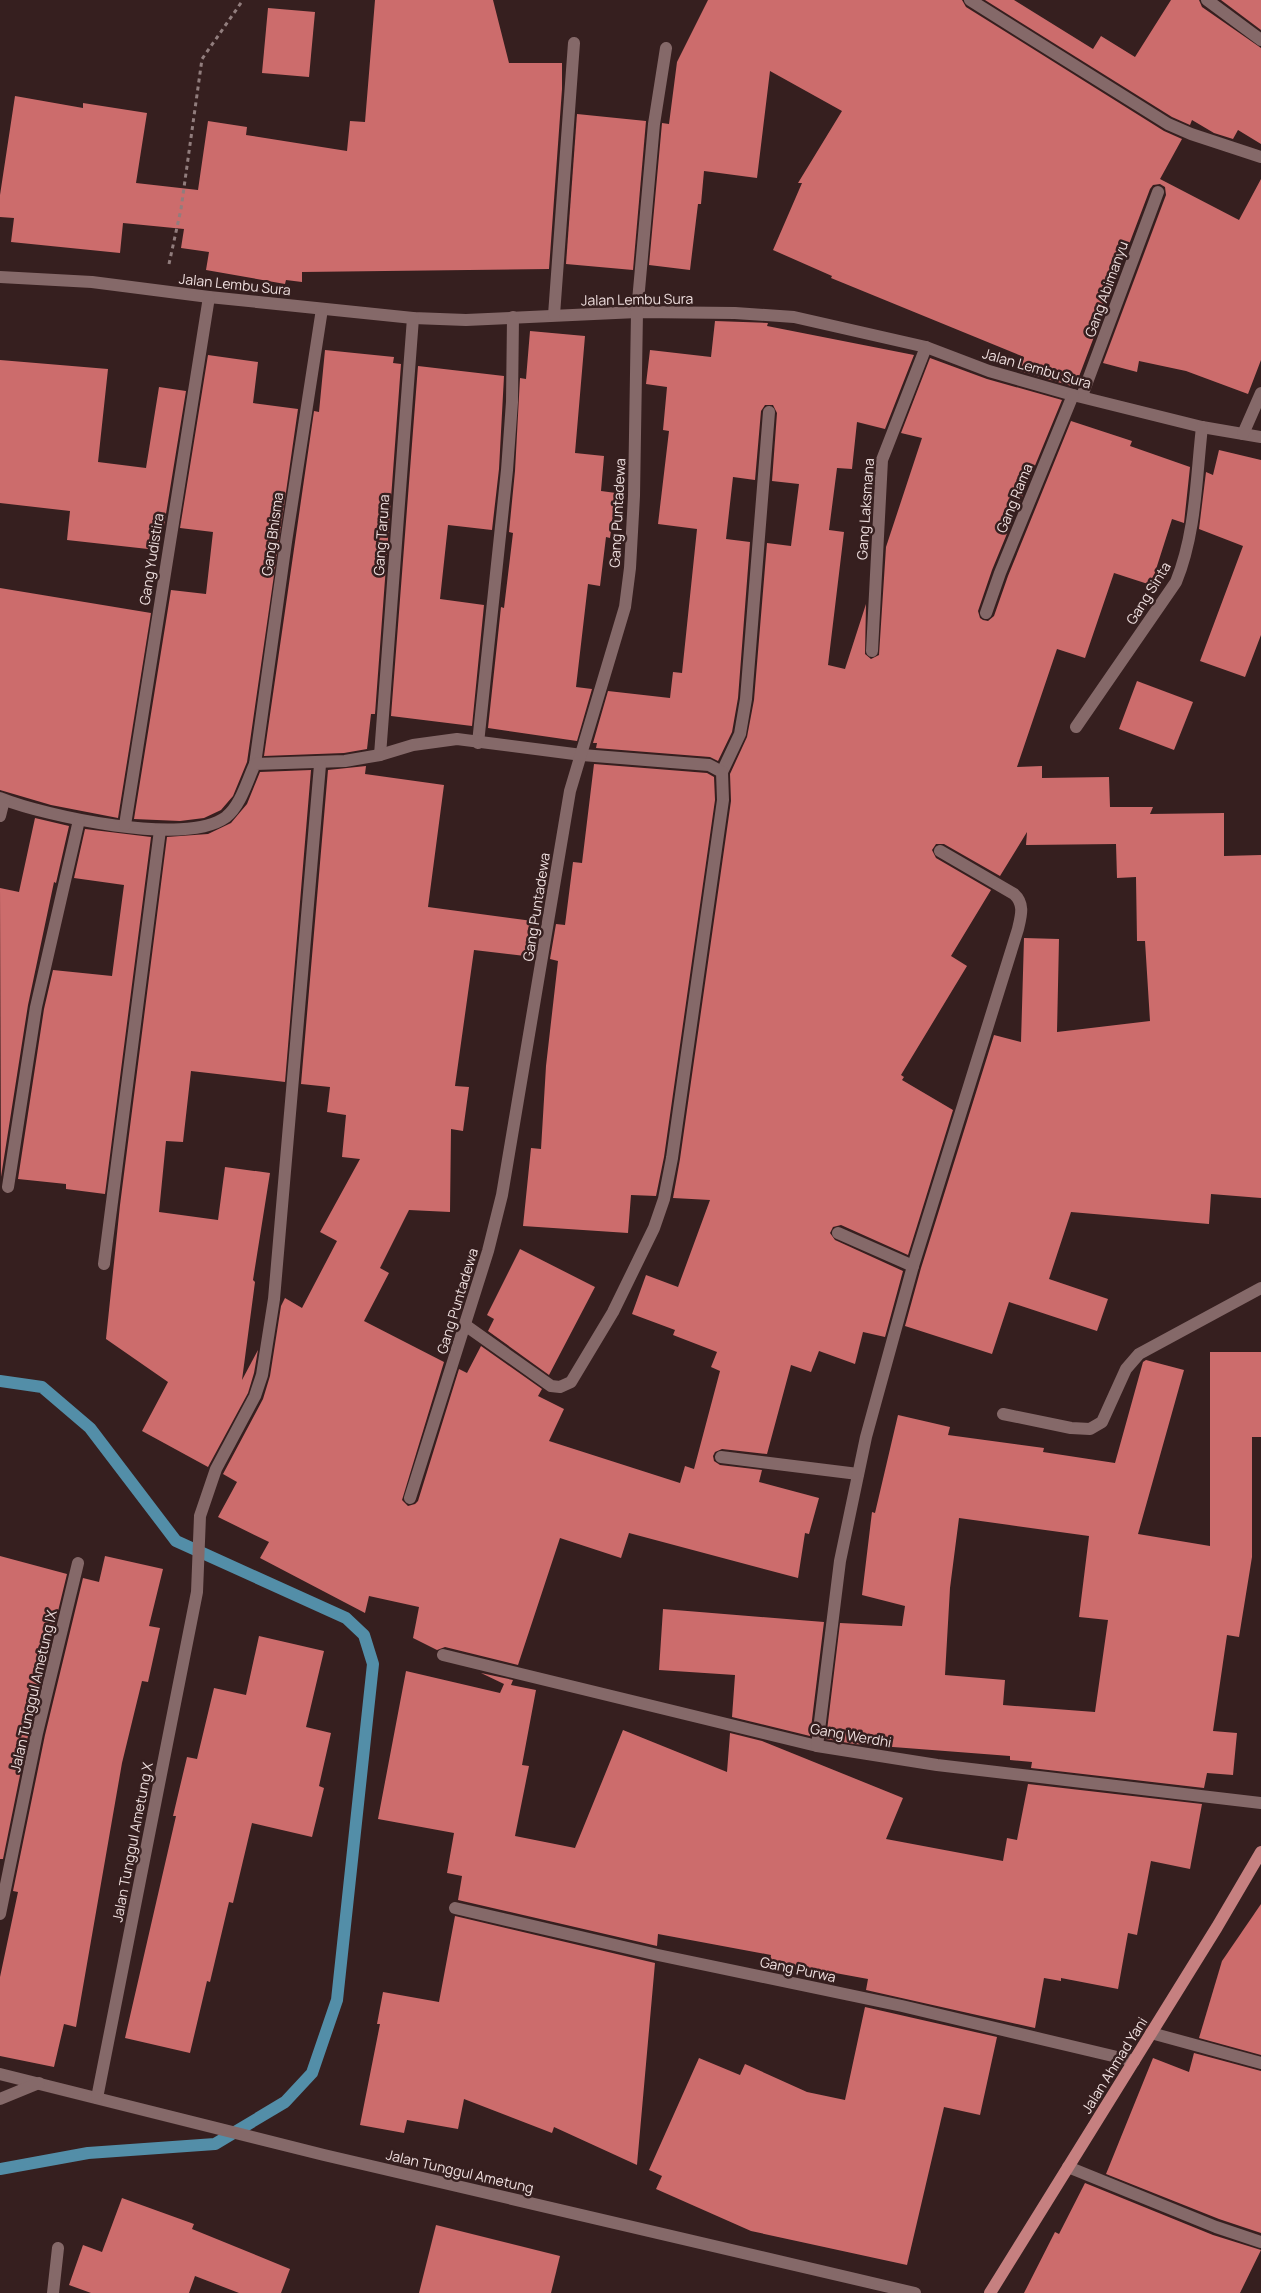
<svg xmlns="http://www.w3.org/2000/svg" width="1261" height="2293" viewBox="0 0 1261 2293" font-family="Manrope,sans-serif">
  <rect width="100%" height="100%" fill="#361f1f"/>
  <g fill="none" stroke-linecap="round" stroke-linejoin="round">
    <path stroke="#538ea8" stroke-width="12" d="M 0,1381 L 42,1387 L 90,1428 L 176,1541 L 346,1618 L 364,1635 L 373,1664 L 337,2000 L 312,2073 L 285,2102 L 215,2144 L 88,2153 L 0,2169"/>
  </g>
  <g fill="#cc6c6c" fill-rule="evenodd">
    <path d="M 375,0 L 493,0 L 509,63 L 562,63 L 562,89 L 549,269 L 302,272 L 302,282 L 286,280 L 285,284 L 206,270 L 209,252 L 181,248 L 184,229 L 123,223 L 120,253 L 11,242 L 14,218 L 0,217 L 0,195 L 15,96 L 83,108 L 83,103 L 147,113 L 136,183 L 198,190 L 208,121 L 247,127 L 246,135 L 347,151 L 350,121 L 365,122 Z"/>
    <path d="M 708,0 L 962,0 L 966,7 L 1164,131 L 1182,139 L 1160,179 L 1239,220 L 1261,179 L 1261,360 L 1248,394 L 1186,371 L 1139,361 L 1137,372 L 1103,363 L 1166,195 L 1165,187 L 1160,184 L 1153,185 L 1150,189 L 1075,387 L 1020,371 L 1024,357 L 831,278 L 832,276 L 773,250 L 802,183 L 798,183 L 842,111 L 770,71 L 757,178 L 704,171 L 701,204 L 698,204 L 690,270 L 649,265 L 662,123 L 669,124 L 677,62 Z"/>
    <path d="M 985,0 L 1014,0 L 1093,49 L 1101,36 L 1135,57 L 1171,0 L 1199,0 L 1202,7 L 1261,48 L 1261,144 L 1238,130 L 1233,139 L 1214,133 L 1192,120 L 1190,125 L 1172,117 Z"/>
    <path d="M 1221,0 L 1261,0 L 1261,30 Z"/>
    <path d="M 268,8 L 315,12 L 309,77 L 262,73 Z"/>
    <path d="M 577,114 L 646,121 L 633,270 L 566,264 Z"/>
    <path d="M 715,321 L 768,323 L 767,326 L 914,355 L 885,429 L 857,422 L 852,469 L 837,468 L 829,530 L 844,532 L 828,665 L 845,669 L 866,604 L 865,654 L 871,659 L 879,655 L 886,547 L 922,438 L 901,433 L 930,358 L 987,379 L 1062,400 L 992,570 L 978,611 L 980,618 L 983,620 L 988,621 L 994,616 L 1008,576 L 1071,421 L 1132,441 L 1130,446 L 1190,467 L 1184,523 L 1172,519 L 1151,585 L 1114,573 L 1085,658 L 1057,649 L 1017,767 L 1042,766 L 1042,778 L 1109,777 L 1110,807 L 1153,807 L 1150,814 L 1224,813 L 1224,856 L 1261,855 L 1261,1198 L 1211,1194 L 1209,1224 L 1071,1212 L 1049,1279 L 1108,1299 L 1097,1331 L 1009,1302 L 992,1354 L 905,1326 L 921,1268 L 994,1035 L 1021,1042 L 1024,938 L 1059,939 L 1057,1032 L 1150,1021 L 1145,941 L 1137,941 L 1136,877 L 1117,878 L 1116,844 L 1026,845 L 1027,832 L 1000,876 L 944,844 L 936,844 L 932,850 L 936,858 L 991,890 L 951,956 L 967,966 L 901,1075 L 904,1077 L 902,1080 L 953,1110 L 908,1255 L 841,1225 L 833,1227 L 830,1233 L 835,1240 L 903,1271 L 885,1337 L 863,1332 L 855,1364 L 819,1351 L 811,1372 L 791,1365 L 767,1454 L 722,1449 L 715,1452 L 713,1456 L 714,1461 L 720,1465 L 762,1470 L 759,1482 L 819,1498 L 809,1534 L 805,1533 L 798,1578 L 629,1533 L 621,1558 L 560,1538 L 518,1665 L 445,1647 L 437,1650 L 413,1638 L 419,1607 L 369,1596 L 365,1613 L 260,1558 L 269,1542 L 218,1517 L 237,1482 L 223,1474 L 263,1399 L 270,1376 L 281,1306 L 285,1298 L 302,1308 L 337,1241 L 320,1232 L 360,1159 L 342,1157 L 346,1115 L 327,1112 L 330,1087 L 301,1084 L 328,770 L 366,766 L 365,774 L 444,785 L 428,907 L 540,922 L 534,957 L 474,950 L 455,1086 L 469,1087 L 463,1131 L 451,1129 L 450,1212 L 409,1210 L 380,1268 L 389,1273 L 364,1321 L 444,1362 L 402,1500 L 408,1506 L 415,1504 L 418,1501 L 459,1369 L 467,1373 L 481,1346 L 542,1389 L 538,1396 L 564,1409 L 549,1441 L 680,1483 L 685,1466 L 694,1469 L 720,1371 L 711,1367 L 717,1352 L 673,1335 L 675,1330 L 632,1314 L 646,1275 L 678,1287 L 710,1200 L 673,1198 L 680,1159 L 731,801 L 730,774 L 747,737 L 754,700 L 767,543 L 791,546 L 799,484 L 772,481 L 777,413 L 773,405 L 765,405 L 761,411 L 755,480 L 733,477 L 726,539 L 750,542 L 738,698 L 732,732 L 718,761 L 710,757 L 596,748 L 597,743 L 593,743 L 608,691 L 670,698 L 673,672 L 682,673 L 697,529 L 658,524 L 669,431 L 663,430 L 667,387 L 646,384 L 650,350 L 711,357 Z"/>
    <path d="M 530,331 L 585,336 L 575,453 L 604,456 L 601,491 L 616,493 L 610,538 L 606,537 L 600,586 L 588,584 L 576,687 L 592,689 L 577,741 L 488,728 L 501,607 L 504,608 L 513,533 L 509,532 L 515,471 L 520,378 L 526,379 Z"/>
    <path d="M 325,350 L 394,357 L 393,363 L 401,364 L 375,714 L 371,714 L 367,749 L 344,753 L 264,756 L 314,411 L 319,412 Z"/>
    <path d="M 208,355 L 258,362 L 253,403 L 298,409 L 247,762 L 233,796 L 221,810 L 204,818 L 180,821 L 134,819 L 171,590 L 206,594 L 213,532 L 180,528 Z"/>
    <path d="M 0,360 L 108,369 L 98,462 L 146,468 L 159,387 L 186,391 L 164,526 L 151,525 L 148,549 L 67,540 L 70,511 L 0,503 Z"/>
    <path d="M 418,366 L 504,376 L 499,469 L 492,530 L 448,525 L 440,599 L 484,605 L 472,726 L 391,716 Z"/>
    <path d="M 1219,450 L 1261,460 L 1261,635 L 1245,677 L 1200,661 L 1243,546 L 1199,529 L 1206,472 L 1213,475 Z"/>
    <path d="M 0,588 L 151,613 L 118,818 L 51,805 L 0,790 Z"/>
    <path d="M 1137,681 L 1193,702 L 1174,750 L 1119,729 Z"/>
    <path d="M 594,764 L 707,773 L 714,777 L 715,800 L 664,1157 L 656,1196 L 631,1195 L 628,1233 L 523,1226 L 531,1148 L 541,1149 L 546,1066 L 558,961 L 550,959 L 556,924 L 565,925 L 573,862 L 582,863 Z"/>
    <path d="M 311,770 L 285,1082 L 191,1071 L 183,1142 L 166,1141 L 159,1212 L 218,1220 L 225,1167 L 270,1173 L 253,1280 L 255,1282 L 242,1380 L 258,1350 L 254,1373 L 248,1393 L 208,1467 L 142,1431 L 168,1382 L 106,1339 L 120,1205 L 167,837 L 208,834 L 231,823 L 247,804 L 260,772 Z"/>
    <path d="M 35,818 L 69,826 L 56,883 L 54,882 L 28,1005 L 1,1177 L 0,888 L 19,892 Z"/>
    <path d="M 85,829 L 151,837 L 105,1194 L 66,1189 L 66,1184 L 18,1179 L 44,1009 L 53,970 L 112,976 L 124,885 L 74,878 Z"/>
    <path d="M 520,1249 L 595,1287 L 549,1375 L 488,1331 L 494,1319 L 487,1315 Z"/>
    <path d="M 1210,1352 L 1261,1352 L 1261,1437 L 1252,1437 L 1252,1557 L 1239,1637 L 1227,1635 L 1213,1731 L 1237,1733 L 1233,1775 L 1207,1773 L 1204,1788 L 1031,1768 L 1032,1762 L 1010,1760 L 1010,1756 L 854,1744 L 826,1739 L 840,1623 L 902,1626 L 905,1606 L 862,1595 L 872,1512 L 875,1513 L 898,1415 L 950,1427 L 948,1435 L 1044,1448 L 1043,1452 L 1115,1463 L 1143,1362 L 1146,1360 L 1184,1370 L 1138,1534 L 1210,1546 ZM 959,1518 L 1089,1536 L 1079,1617 L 1108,1620 L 1095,1712 L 1003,1705 L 1005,1680 L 945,1675 L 950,1588 Z"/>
    <path d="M 0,1556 L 67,1574 L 29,1731 L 3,1859 L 0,1859 Z"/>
    <path d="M 105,1556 L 163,1569 L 149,1626 L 160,1628 L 148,1682 L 142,1681 L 122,1763 L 76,2027 L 64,2024 L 54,2067 L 0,2056 L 0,1977 L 18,1892 L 13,1891 L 45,1735 L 83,1578 L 99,1582 Z"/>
    <path d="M 663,1609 L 824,1622 L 810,1736 L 732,1717 L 735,1675 L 659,1670 Z"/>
    <path d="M 259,1636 L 324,1651 L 306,1727 L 331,1733 L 319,1786 L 324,1788 L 312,1837 L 252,1823 L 233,1903 L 229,1902 L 210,1982 L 207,1981 L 190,2053 L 125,2038 L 176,1816 L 173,1816 L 187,1757 L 197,1759 L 214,1688 L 246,1695 Z"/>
    <path d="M 406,1671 L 500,1693 L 504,1684 L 481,1673 L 513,1680 L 511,1685 L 536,1690 L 522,1765 L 529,1766 L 515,1836 L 575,1848 L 623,1730 L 727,1772 L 730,1733 L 762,1741 L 903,1798 L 886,1839 L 1003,1861 L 1007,1838 L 1017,1840 L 1028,1784 L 1202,1804 L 1190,1869 L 1151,1861 L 1137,1935 L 1128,1933 L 1118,1989 L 1061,1978 L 1061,1981 L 1044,1978 L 1035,2028 L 866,1990 L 868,1979 L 770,1961 L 771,1955 L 658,1934 L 657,1946 L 458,1900 L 462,1876 L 447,1873 L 454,1833 L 378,1819 Z"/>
    <path d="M 1261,1904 L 1261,2055 L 1199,2038 L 1222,1961 Z"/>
    <path d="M 455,1916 L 655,1963 L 637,2165 L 554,2127 L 552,2133 L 464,2099 L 458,2129 L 407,2120 L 404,2133 L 360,2125 L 380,2024 L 377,2024 L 383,1992 L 439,2002 Z"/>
    <path d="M 865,2007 L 997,2037 L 980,2115 L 944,2107 L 907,2265 L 751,2231 L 656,2189 L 662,2176 L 649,2170 L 699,2058 L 740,2075 L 745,2064 L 807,2092 L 845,2100 Z"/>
    <path d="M 1194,2053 L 1261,2071 L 1261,2233 L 1219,2219 L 1106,2174 L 1153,2058 L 1189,2072 Z"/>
    <path d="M 1085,2183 L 1213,2235 L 1261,2250 L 1240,2293 L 1024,2293 L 1055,2232 L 1059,2234 Z"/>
    <path d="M 122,2198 L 194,2224 L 192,2229 L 290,2269 L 281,2293 L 239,2293 L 195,2276 L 189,2293 L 91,2293 L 69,2285 L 83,2245 L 102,2252 Z"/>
    <path d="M 436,2225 L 560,2256 L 551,2293 L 419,2293 Z"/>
  </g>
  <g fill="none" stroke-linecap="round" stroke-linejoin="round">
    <path stroke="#917d7d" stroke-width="3" stroke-dasharray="4 4" stroke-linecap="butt" d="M 169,264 L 181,209 L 202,59 L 243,0"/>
    <g stroke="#856969" stroke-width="12">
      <path d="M 970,0 L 1168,124 L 1191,134 L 1261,157"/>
      <path d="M 1207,0 L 1261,40"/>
      <path d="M 0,277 L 92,282 L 209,297 L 413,318 L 466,320 L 637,312 L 735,313 L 794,317 L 926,347 L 989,371 L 1073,395 L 1202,427 L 1261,437"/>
      <path d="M 554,315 L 574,43"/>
      <path d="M 1082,396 L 1158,192"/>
      <path d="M 1243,434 L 1261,393"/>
      <path d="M 986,613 L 1000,573 L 1073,395"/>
      <path d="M 872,651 L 882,460 L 926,347"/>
      <path d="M 1076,727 L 1176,582 C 1196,533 1196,479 1202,427"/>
      <path d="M 478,743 L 507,470 L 512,402 L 513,317"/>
      <path d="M 380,755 L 413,318"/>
      <path d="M 255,764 L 286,542 L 322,309"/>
      <path d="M 722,772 L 740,734 L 746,699 L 769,412"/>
      <path d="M 0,798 C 45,816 186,847 226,817 C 241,805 247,781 255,764 L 345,761 L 380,755 L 413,745 L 457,739 L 582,755 L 709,765 L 722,772 L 723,800 L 672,1158 L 664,1199 L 654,1228 L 613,1312 L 571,1382 L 560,1387 L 551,1386 L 465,1325"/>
      <path d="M 0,816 L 4,800"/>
      <path d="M 125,825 L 209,297"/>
      <path d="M 8,1187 L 36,1007 L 79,820"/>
      <path d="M 838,1233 L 913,1266"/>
      <path d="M 104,1264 L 160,830"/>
      <path d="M 1003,1414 L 1071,1428 L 1090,1429 L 1102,1422 L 1126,1369 L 1139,1354 L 1261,1288"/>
      <path d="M 721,1457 L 858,1474"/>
      <path d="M 410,1498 L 488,1251 L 502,1195 L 570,791 L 625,607 L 630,568 L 634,496 L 637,312 L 654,124 L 666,48"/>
      <path d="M 443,1655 L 817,1746 L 937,1765 L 1261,1803"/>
      <path d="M 817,1746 L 840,1561 L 866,1437 L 913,1266 L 1018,929 C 1021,916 1025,904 1014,894 L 940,851"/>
      <path d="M 455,1908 L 658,1955 L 902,2006 L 1134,2061"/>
      <path d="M 0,1914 L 37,1733 L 78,1563"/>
      <path d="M 1151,2033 L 1261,2063"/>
      <path d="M 0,2074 L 324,2155 L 915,2293"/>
      <path d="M 97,2098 L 197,1592 L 200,1516 L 216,1469 L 255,1396 L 262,1375 L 274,1299 L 320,765"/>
      <path d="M 0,2099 L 39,2083"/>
      <path d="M 1068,2167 L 1216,2227 L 1261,2242"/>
      <path d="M 53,2293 L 58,2248"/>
    </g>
    <path stroke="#c68080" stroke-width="12" d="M 990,2293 L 1217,1927 L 1261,1852"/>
  </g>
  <g text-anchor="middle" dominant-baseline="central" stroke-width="5" stroke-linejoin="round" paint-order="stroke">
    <g font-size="14" fill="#efdfdf" stroke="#361f1f">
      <text transform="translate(235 284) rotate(6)">Jalan Lembu Sura</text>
      <text transform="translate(1106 289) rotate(-70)">Gang Abimanyu</text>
      <text transform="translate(637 299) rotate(-1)">Jalan Lembu Sura</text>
      <text transform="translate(1037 368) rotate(16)">Jalan Lembu Sura</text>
      <text transform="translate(1014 498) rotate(-68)">Gang Rama</text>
      <text transform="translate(865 509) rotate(-86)">Gang Laksmana</text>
      <text transform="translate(617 513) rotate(-87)">Gang Puntadewa</text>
      <text transform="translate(272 534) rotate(-82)">Gang Bhisma</text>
      <text transform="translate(381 535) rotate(-86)">Gang Taruna</text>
      <text transform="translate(151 559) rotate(-81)">Gang Yudistira</text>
      <text transform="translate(1148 593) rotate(-58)">Gang Sinta</text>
      <text transform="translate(536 907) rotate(-81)">Gang Puntadewa</text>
      <text transform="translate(457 1301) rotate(-73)">Gang Puntadewa</text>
      <text transform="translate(33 1691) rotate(-77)">Jalan Tunggul Ametung IX</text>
      <text transform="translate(851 1735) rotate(10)">Gang Werdhi</text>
      <text transform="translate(132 1842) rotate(-79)">Jalan Tunggul Ametung X</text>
      <text transform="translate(798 1969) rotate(12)">Gang Purwa</text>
      <text transform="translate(1114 2065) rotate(-58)">Jalan Ahmad Yani</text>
      <text transform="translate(460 2171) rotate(13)">Jalan Tunggul Ametung</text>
    </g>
  </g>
</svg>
